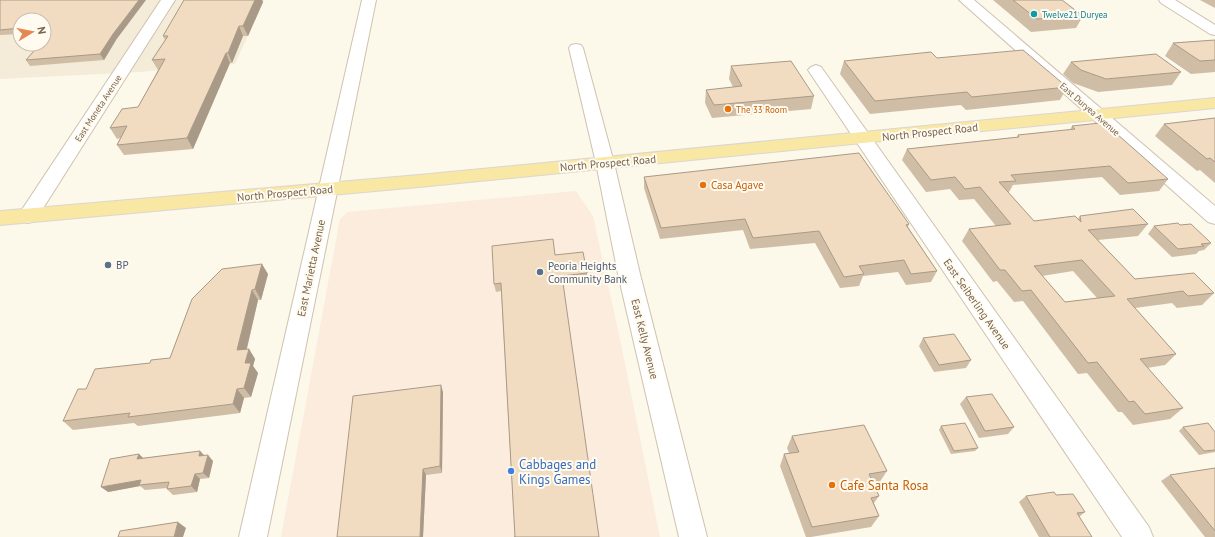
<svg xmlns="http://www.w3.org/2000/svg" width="1215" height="537" viewBox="0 0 1215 537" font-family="'PT Sans',sans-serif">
  <rect width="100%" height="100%" fill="#fcf8ea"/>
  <path fill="#f4ebd8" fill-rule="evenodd" d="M 0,0 L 264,0 L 235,64 L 139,72 L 0,79 ZM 20,20 L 44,20 L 44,44 L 20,44 Z"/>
  <path fill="#fcecde" d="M 576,191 L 593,216 L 621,344 L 660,537 L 281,537 L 340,219 L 347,212 Z"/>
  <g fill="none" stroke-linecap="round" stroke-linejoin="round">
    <g stroke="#cfc2af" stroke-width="2">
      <g id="minor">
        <path d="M 161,0 L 175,0 L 35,221 L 28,223 L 21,221 L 18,216 L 21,211 Z"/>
        <path d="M 362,0 L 376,0 L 267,537 L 239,537 Z"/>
        <path d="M 959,0 L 974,0 L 1215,206 L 1215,224 L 1208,222 Z"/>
        <path d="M 1159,0 L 1175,0 L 1215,25 L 1215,35 L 1210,34 L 1161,3 Z"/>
        <path d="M 576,44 L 581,45 L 583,48 L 614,163 L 640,274 L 707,537 L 679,537 L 618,274 L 596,163 L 569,48 L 571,45 Z"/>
        <path d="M 816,65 L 821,67 L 1149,527 L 1153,537 L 1122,537 L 808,70 L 811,67 Z"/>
      </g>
    </g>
    <g stroke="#dcd6d1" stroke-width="2">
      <path id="major" d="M 1215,98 L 1215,108 L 419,187 L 0,225 L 0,211 L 419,175 Z"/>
    </g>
    <use href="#minor" fill="#fff" fill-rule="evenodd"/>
    <use href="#major" fill="#f9e7a4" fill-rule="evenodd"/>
  </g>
  <g fill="#d0bda6" fill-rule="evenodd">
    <path d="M 0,0 L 116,40 L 104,60 L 30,66 L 26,60 L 35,50 L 32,51 L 29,45 L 44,44 L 44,20 L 20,20 L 20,34 L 0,35 Z"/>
    <path d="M 184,0 L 262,0 L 263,2 L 248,36 L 243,36 L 232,63 L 230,63 L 193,149 L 124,155 L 117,145 L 120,138 L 117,139 L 110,128 L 138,107 L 158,70 L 152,60 L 165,40 L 163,36 Z"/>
    <path d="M 993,0 L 1062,0 L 1083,16 L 1076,28 L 1031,32 Z"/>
    <path d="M 1200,0 L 1215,0 L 1215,8 Z"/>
    <path d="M 1215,40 L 1215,72 L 1191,74 L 1165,56 L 1173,43 Z"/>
    <path d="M 937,58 L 1067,87 L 1060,100 L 966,110 L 961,105 L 870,114 L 840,74 L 844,61 Z"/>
    <path d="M 1071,62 L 1181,72 L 1172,85 L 1098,92 L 1073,83 L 1063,74 Z"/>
    <path d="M 731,66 L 814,96 L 811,109 L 712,118 L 705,103 L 706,90 L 733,87 L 729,79 Z"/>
    <path d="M 1215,118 L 1215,183 L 1200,170 L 1197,171 L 1155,136 L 1164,124 Z"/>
    <path d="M 1072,126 L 1168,179 L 1159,191 L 1120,195 L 1102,177 L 1013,185 L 1009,192 L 1008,192 L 1034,221 L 1078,219 L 1080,216 L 1148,224 L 1138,236 L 1098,240 L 1135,279 L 1214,293 L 1202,305 L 1177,308 L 1172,303 L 1135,308 L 1176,354 L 1165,365 L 1147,368 L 1183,408 L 1170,419 L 1133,425 L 1122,412 L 1118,412 L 1087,373 L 1078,374 L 1023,301 L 1014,302 L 997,281 L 993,282 L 962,241 L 969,229 L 996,226 L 974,199 L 959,200 L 950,189 L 926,192 L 902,160 L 907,149 L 1017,137 L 1018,135 L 1070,130 ZM 1073,271 L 1097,298 L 1065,302 L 1042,276 Z"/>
    <path d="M 644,177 L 909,224 L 908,227 L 937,271 L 931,282 L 906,285 L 898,272 L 863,276 L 859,286 L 840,288 L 815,243 L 750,249 L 743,230 L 660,239 L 644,188 Z"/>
    <path d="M 1180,225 L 1211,243 L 1204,250 L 1199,251 L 1196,254 L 1172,257 L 1148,234 L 1154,226 Z"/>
    <path d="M 555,255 L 587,273 L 587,281 L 563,284 L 515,537 L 501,291 L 496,292 L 494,284 Z"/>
    <path d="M 268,274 L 261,300 L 258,300 L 247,349 L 249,349 L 255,359 L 253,366 L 258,373 L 251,397 L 244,398 L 240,413 L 138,426 L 134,423 L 73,430 L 63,421 L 86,389 L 150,363 L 170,358 Z"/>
    <path d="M 923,338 L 971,360 L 966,368 L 934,372 L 919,346 Z"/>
    <path d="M 443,392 L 442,473 L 426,475 L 423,537 L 337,537 Z"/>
    <path d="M 966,397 L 1014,427 L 1008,434 L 979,438 L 960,404 Z"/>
    <path d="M 941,426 L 978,448 L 975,451 L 951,454 L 939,430 Z"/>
    <path d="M 1183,427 L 1215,432 L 1215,452 L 1199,455 L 1179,431 Z"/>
    <path d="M 792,436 L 887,471 L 879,483 L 873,484 L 879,496 L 874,503 L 879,516 L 871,527 L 811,537 L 806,537 L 780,466 L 784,454 L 789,453 L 787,448 Z"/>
    <path d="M 200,451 L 204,456 L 213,461 L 209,478 L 200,479 L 197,492 L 173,495 L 167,489 L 167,488 L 145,490 L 140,486 L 108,492 L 139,454 L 143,458 Z"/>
    <path d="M 1215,468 L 1215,537 L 1205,537 L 1161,481 L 1170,475 Z"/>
    <path d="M 1056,495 L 1085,512 L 1079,517 L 1092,537 L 1039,537 L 1019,502 L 1026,496 Z"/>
  </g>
  <g fill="#a99a87">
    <path d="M 139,0 L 146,0 L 116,40 L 104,60 L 100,54 L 113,34 Z"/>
    <path d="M 255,0 L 262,0 L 263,2 L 248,36 L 243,26 Z"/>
    <path d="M 239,26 L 243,36 L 232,63 L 228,53 Z"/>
    <path d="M 226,53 L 230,63 L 193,149 L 187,138 Z"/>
    <path d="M 262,264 L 268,274 L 261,300 L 255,289 Z"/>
    <path d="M 252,290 L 258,300 L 244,360 L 237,350 Z"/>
    <path d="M 249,349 L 255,359 L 253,366 L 258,373 L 251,397 L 244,388 L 245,363 Z"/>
    <path d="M 441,385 L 443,392 L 442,473 L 440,466 Z"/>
    <path d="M 237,389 L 244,398 L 240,413 L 233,404 Z"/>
    <path d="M 200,451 L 206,457 L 199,456 Z"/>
    <path d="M 139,454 L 145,460 L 137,459 Z"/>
    <path d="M 208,455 L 213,461 L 209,478 L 203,473 Z"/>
    <path d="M 423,469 L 426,475 L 423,537 L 420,537 Z"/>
    <path d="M 195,474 L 200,479 L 197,492 L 191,486 Z"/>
    <path d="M 141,480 L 139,485 L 140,486 L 108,492 L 101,487 Z"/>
    <path d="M 178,522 L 186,528 L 183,537 L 174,537 Z"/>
  </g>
  <g fill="#f2dcc1" stroke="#a99a87" fill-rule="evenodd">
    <path d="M 0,0 L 139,0 L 113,34 L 100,54 L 26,60 L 40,44 L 29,45 L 29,44 L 44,44 L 44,20 L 20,20 L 20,28 L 0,30 Z"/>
    <path d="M 184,0 L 255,0 L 243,26 L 239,26 L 228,53 L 226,53 L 187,138 L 117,145 L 127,126 L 110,128 L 122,109 L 138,107 L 165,59 L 152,60 L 168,36 L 163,36 Z"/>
    <path d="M 1013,0 L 1062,0 L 1083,16 L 1037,19 Z"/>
    <path d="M 1215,40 L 1215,60 L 1200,61 L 1173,43 Z"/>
    <path d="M 1023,50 L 1067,87 L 972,97 L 967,92 L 875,101 L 844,61 L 931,52 L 937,58 Z"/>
    <path d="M 1156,54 L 1181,72 L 1106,79 L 1081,70 L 1071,62 Z"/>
    <path d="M 791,61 L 814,96 L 714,105 L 706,90 L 742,86 L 731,66 Z"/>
    <path d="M 1215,118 L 1215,162 L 1210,158 L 1207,159 L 1164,124 Z"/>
    <path d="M 1100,123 L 1104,127 L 1108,126 L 1168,179 L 1128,183 L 1110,166 L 1011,175 L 1016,181 L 999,182 L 1034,221 L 1075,216 L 1081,222 L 1080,216 L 1133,209 L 1148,224 L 1088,230 L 1135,279 L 1194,273 L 1214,293 L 1188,296 L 1183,291 L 1127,299 L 1176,354 L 1140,359 L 1183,408 L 1145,414 L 1134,401 L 1129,402 L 1097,362 L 1088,363 L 1031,290 L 1022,291 L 1005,270 L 1000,270 L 969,229 L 1011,224 L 980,187 L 965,189 L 955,177 L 931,180 L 907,149 L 1019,137 L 1018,135 L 1075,129 L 1072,126 ZM 1082,260 L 1115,296 L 1065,302 L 1034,266 Z"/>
    <path d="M 859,153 L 909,224 L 906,225 L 937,271 L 911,274 L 904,260 L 859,266 L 864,274 L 844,277 L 819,231 L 753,238 L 745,219 L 661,228 L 644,177 Z"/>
    <path d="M 1178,223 L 1180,225 L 1191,224 L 1211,243 L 1201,244 L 1204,246 L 1178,249 L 1154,226 Z"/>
    <path d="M 553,239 L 555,255 L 583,252 L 587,273 L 562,276 L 599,537 L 514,537 L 515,537 L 501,283 L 494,284 L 492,246 Z"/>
    <path d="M 262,264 L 255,289 L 252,290 L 237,350 L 249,349 L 245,363 L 251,363 L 244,388 L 237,389 L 233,404 L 128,417 L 130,413 L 63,421 L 78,389 L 86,389 L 95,369 L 150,363 L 151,360 L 170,358 L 192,299 L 222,269 Z"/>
    <path d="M 954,334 L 971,360 L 939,365 L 923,338 Z"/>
    <path d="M 441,385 L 440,466 L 423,469 L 420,537 L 337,537 L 353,396 Z"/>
    <path d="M 992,394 L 1014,427 L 985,431 L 966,397 Z"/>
    <path d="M 965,423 L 978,448 L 954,451 L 941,426 Z"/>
    <path d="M 1208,423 L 1215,432 L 1215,450 L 1204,451 L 1183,427 Z"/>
    <path d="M 864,425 L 887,471 L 869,474 L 879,496 L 871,498 L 879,516 L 812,527 L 784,454 L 799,452 L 792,436 Z"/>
    <path d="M 200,451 L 199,456 L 208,455 L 203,473 L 195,474 L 191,486 L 167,489 L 169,482 L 139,485 L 141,480 L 101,487 L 110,459 L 139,454 L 137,459 Z"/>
    <path d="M 1215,468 L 1215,531 L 1170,475 Z"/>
    <path d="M 1054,492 L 1056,495 L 1073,494 L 1085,512 L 1077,513 L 1092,537 L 1050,537 L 1026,496 Z"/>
    <path d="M 178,522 L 174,537 L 118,537 L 120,531 Z"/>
  </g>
  <circle fill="#0f9aa8" stroke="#fffbf0" stroke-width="1.5" cx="1034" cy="14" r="4"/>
  <g fill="#e8710a" stroke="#fffbf0" stroke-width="1.5">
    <circle cx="728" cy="109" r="4"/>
    <circle cx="703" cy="185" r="4"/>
    <circle cx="832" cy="485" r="4"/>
  </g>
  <g fill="#5c6f8a" stroke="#fffbf0" stroke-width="1.5">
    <circle cx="108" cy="265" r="4"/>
    <circle cx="540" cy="272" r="4"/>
  </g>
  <circle fill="#3f7fe0" stroke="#fffbf0" stroke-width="1.5" cx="511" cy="471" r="4"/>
  <g text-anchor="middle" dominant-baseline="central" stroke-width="4" stroke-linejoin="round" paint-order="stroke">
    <g font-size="9" fill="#0d838f" stroke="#fffbf0" text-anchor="start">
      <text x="1042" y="14">Twelve21 Duryea</text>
    </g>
    <g font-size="9" fill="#77634d" stroke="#fffbf0">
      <text transform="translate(98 108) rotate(-57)">East Moneta Avenue</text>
      <text transform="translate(1090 109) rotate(41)">East Duryea Avenue</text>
    </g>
    <g font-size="9" fill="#c56008" stroke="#fffbf0" text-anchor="start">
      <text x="736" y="109">The 33 Room</text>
    </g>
    <g font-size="11" fill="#77634d" stroke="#fffbf0">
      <text transform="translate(930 132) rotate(-6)">North Prospect Road</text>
      <text transform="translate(608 163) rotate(-5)">North Prospect Road</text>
      <text transform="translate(285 193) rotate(-5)">North Prospect Road</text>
      <text transform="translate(311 268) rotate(-78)">East Marietta Avenue</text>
      <text transform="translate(977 304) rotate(55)">East Seiberling Avenue</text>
      <text transform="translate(645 339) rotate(76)">East Kelly Avenue</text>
    </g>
    <g font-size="11" fill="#c56008" stroke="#fffbf0" text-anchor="start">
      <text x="711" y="185">Casa Agave</text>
    </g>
    <g font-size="11" fill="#4e5e75" stroke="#fffbf0" text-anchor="start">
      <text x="116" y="265">BP</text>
      <text x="548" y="266">Peoria Heights<tspan x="548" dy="13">Community Bank</tspan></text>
    </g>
    <g font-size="13" fill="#366cbe" stroke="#fffbf0" text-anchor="start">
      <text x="519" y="464">Cabbages and<tspan x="519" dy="15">Kings Games</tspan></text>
    </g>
    <g font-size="13" fill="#c56008" stroke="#fffbf0" text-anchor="start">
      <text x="840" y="485">Cafe Santa Rosa</text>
    </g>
  </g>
  <g transform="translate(32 32) rotate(80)"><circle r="19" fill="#fffbf0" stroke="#c9beaf"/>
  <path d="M0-3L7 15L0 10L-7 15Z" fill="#e48951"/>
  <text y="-6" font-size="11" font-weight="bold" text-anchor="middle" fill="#77634d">N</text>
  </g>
</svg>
